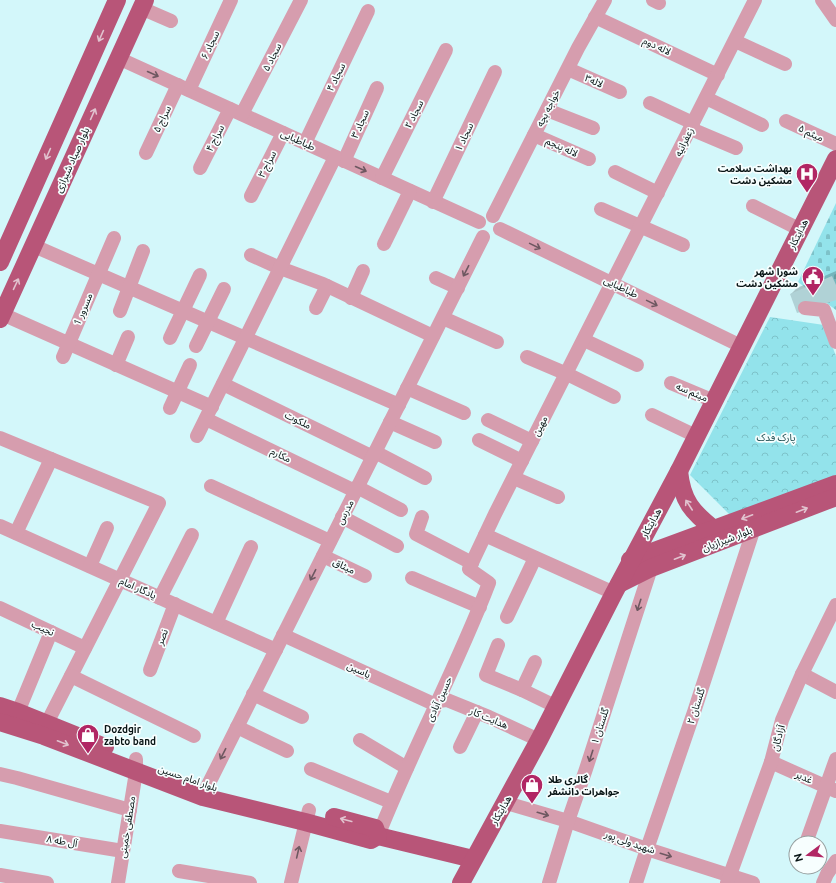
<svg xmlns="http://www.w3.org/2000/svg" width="836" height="883" viewBox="0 0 836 883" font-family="Ubuntu,'Noto Sans Arabic',sans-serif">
  <defs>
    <pattern id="cemetery-stones" width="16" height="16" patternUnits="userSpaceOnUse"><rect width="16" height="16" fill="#93e3eb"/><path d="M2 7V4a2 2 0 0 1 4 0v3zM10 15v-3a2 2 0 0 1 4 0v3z" fill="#7dc2c9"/></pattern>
    <pattern id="park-crowns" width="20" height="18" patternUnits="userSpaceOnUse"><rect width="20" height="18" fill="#93e3eb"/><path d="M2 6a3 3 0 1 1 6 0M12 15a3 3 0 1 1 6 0" fill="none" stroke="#7dc2c9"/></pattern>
  </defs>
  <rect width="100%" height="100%" fill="#d3f7fa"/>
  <path fill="url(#cemetery-stones)" d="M 836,203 L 836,310 L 798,282 Z"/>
  <path fill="url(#park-crowns)" d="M 770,317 L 824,325 L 836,356 L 836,477 L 734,519 L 690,475 Z"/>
  <path fill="#0003" d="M 836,271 L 836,299 L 791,294 L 797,288 Z"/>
  <path fill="#b0d2d6" d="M 832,276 L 836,285 L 836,300 L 797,313 L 790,294 Z"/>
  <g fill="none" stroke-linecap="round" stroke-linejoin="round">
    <g stroke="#d69dae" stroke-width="14">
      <path d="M 653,0 L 659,3"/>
      <path d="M 822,0 L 836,20"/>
      <path d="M 141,8 L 171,21"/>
      <path d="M 595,17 L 718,75"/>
      <path d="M 735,41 L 785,64"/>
      <path d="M 118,58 L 479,222"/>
      <path d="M 568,69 L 620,92"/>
      <path d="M 189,90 L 231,0"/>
      <path d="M 706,98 L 762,125"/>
      <path d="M 650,103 L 693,123"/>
      <path d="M 547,110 L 593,128"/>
      <path d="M 242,114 L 301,0"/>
      <path d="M 786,121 L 836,144"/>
      <path d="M 691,129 L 736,148"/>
      <path d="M 534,135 L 589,159"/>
      <path d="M 305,143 L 368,11"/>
      <path d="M 146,153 L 178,85"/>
      <path d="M 344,161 L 377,88"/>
      <path d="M 200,168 L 230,109"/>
      <path d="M 615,172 L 658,193"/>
      <path d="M 382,178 L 446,50"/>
      <path d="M 251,196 L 283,133"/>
      <path d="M 433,202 L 495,72"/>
      <path d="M 753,206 L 801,230"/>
      <path d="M 601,209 L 683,245"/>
      <path d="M 493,216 L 578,48 L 605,0"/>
      <path d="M 500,229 L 741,346"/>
      <path d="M 384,244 L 410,191"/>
      <path d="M 34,246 L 399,405"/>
      <path d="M 251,255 L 280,268 L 323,284 L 433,336"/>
      <path d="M 436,278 L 458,288"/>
      <path d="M 351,298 L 363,271"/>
      <path d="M 316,308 L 327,286"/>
      <path d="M 805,308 L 824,310 L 836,342"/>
      <path d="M 120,311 L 143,251"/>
      <path d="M 2,314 L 212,407"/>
      <path d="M 443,318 L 497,342"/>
      <path d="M 170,338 L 200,275"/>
      <path d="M 584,340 L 637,365"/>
      <path d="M 196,346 L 224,289"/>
      <path d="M 63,357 L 114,238"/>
      <path d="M 527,357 L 567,374 L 614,397"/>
      <path d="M 116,365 L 128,337"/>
      <path d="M 671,383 L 714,401"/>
      <path d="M 223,384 L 373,457"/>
      <path d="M 407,388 L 464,413"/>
      <path d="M 170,408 L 190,365"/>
      <path d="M 652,415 L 696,436"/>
      <path d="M 206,419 L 355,491"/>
      <path d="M 488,420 L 532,441"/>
      <path d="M 390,422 L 435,442"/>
      <path d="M 197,436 L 335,157"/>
      <path d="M 0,438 L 51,459"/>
      <path d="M 479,440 L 522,461"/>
      <path d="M 375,452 L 425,478"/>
      <path d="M 514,478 L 558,497"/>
      <path d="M 211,486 L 330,541"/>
      <path d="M 357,487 L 401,510"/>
      <path d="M 342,517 L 397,546"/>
      <path d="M 422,517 L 416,534 L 472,563"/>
      <path d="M 0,526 L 276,650"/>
      <path d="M 16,533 L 51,459 L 159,503 L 47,723 L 44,734"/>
      <path d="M 485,535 L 614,593"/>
      <path d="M 323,556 L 365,576"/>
      <path d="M 90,566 L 107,528"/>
      <path d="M 412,578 L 480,607"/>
      <path d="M 160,598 L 192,535"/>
      <path d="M 0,608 L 85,648"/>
      <path d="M 507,617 L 535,558"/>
      <path d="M 216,623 L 251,547"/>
      <path d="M 283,635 L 436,705"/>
      <path d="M 498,645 L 486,675 L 522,690"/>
      <path d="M 535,662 L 522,690 L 557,707"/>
      <path d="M 150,670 L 175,604"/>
      <path d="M 802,674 L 836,692"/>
      <path d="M 71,676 L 194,736"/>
      <path d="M 253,694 L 302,717"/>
      <path d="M 438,701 L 447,700 L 489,717 L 539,740"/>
      <path d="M 18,712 L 51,632"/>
      <path d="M 237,727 L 287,751"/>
      <path d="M 360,740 L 407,768"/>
      <path d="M 460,747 L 477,712"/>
      <path d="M 771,762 L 836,791"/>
      <path d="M 311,769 L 391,802"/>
      <path d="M 0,774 L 17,778 L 130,810"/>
      <path d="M 203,797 L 207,787 L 483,237"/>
      <path d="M 506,803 L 568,821 L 647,849 L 753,883"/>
      <path d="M 0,831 L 123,851"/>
      <path d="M 378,836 C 412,750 456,669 489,583 L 469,569 L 495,514 L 755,0"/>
      <path d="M 806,843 L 836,759"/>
      <path d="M 179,871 L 250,883"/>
      <path d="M 0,875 L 47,883"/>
      <path d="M 118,883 L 136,772 L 136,759"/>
      <path d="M 291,883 L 309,810"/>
      <path d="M 549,883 L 568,821 L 586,769 L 651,568"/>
      <path d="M 636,883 L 647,849 L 694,712 L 754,528"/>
      <path d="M 727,883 L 771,762 L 782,720 L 802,674 L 836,605"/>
      <path d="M 823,883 L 827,874 L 836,861"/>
    </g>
    <g stroke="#b85578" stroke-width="18">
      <path d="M 0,262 L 117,0"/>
      <path d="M 0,319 L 145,0"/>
      <path d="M 679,471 C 682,501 692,512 715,530"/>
      <path d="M 630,560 L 836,484"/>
      <path d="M 619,584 L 651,568 L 836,497"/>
      <path d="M 0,706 L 18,712 L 105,747"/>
      <path d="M 0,722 L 44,736 L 203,797 L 305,822 L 371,840 L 378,836 L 473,859"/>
      <path d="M 334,817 L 375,828 L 378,836"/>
      <path d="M 461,883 L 539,740 L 614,593 L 679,471 L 836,159"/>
    </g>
  </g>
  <defs><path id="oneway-shaft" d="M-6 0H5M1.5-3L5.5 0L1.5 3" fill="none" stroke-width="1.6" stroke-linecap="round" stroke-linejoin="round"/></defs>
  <g stroke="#e1c3cf">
    <use href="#oneway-shaft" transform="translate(101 36) rotate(114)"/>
    <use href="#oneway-shaft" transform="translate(93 114) rotate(-66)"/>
    <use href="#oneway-shaft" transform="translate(48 154) rotate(114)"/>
    <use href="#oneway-shaft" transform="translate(16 284) rotate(-65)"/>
    <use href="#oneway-shaft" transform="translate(689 505) rotate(-123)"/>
    <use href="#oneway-shaft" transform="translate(802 510) rotate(-21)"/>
    <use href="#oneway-shaft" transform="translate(747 517) rotate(159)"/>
    <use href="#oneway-shaft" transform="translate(680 557) rotate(-21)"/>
    <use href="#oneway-shaft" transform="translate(63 743) rotate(21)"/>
    <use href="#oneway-shaft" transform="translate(346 820) rotate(-165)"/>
  </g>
  <g stroke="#6e5861">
    <use href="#oneway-shaft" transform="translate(153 74) rotate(24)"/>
    <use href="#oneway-shaft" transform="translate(361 169) rotate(24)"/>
    <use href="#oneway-shaft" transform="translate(535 246) rotate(26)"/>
    <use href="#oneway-shaft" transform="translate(466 271) rotate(117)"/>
    <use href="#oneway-shaft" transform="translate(652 303) rotate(26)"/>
    <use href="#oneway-shaft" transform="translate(313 575) rotate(117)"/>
    <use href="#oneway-shaft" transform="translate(639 605) rotate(108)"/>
    <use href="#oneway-shaft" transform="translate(223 754) rotate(117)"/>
    <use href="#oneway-shaft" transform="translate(591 756) rotate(108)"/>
    <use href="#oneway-shaft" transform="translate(543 814) rotate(16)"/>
    <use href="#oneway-shaft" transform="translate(298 852) rotate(-77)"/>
    <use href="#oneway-shaft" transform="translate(666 855) rotate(17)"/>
  </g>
  <defs>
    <g id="hospital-pin" transform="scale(1.15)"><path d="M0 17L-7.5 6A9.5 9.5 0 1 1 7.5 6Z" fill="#b12664" stroke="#f7fefe"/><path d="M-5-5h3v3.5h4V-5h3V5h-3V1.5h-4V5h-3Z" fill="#fff"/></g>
    <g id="civic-pin" transform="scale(1.15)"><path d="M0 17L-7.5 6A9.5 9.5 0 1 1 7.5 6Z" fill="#b12664" stroke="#f7fefe"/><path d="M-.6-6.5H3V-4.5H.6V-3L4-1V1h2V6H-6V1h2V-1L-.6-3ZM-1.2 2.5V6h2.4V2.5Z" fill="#fff"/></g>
    <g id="shop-pin" transform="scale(1.15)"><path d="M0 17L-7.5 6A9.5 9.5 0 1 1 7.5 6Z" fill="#b12664" stroke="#f7fefe"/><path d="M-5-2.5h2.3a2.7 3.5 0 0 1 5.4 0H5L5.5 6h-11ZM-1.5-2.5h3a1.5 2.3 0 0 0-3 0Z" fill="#fff"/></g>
  </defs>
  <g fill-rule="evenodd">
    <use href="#hospital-pin" x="807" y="174"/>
    <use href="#civic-pin" x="813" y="277"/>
    <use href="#shop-pin" x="88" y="735"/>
    <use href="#shop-pin" x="532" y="785"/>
  </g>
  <g text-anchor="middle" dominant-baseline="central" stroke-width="3.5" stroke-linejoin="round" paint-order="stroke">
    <g font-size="10" fill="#071314" stroke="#f7fefe">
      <text transform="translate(210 45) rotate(-65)">سجاد ۶</text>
      <text transform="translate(657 46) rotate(25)">لاله دوم</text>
      <text transform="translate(272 57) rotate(-63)">سجاد ۵</text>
      <text transform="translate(336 77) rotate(-64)">سجاد ۴</text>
      <text transform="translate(594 81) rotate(23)">لاله۳</text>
      <text transform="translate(548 108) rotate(-63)">خواجه بچه</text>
      <text transform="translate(414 114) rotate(-63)">سجاد ۲</text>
      <text transform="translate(162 119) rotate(-64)">سراج ۵</text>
      <text transform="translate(360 124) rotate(-66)">سجاد ۳</text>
      <text transform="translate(811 133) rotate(25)">میثم ۵</text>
      <text transform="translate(464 137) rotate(-65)">سجاد ۱</text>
      <text transform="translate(215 138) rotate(-63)">سراج ۴</text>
      <text transform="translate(298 140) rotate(25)">طباطبایی</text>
      <text transform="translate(684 142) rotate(-64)">زعفرانیه</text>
      <text transform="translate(562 147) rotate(24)">لاله پنجم</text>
      <text transform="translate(72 160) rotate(-66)">بلوار صیاد شیرازی</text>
      <text transform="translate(267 164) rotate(-63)">سراج ۳</text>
      <text transform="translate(798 234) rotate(-63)">هدایتکار</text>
      <text transform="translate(621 287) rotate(26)">طباطبایی</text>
      <text transform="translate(83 309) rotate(-67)">مسرور 1</text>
      <text transform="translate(692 392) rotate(23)">میثم سه</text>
      <text transform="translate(298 420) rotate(26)">ملکوت</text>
      <text transform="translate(540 426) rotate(-63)">مهین</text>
      <text transform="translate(281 455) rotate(26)">مکارم</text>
      <text transform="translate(345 512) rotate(-63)">مدرس</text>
      <text transform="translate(651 523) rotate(-61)">هدایتکار</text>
      <text transform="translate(727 539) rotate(-21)">بلوار شیرازیان</text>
      <text transform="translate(344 566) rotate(25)">میثاق</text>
      <text transform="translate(138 588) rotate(24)">یادگار امام</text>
      <text transform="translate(43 628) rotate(25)">نجیب</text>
      <text transform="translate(162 637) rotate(-69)">نصر</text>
      <text transform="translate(359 670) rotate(25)">یاسین</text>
      <text transform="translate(439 699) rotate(-65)">حسین آبادی</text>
      <text transform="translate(696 706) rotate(-72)">گلستان ۲</text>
      <text transform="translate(489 718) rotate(23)">هدایت کار</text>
      <text transform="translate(600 726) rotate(-72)">گلستان ۱</text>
      <text transform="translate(778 738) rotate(-75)">آزادگان</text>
      <text transform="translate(804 777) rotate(24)">غدیر</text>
      <text transform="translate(188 778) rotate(19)">بلوار امام حسین</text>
      <text transform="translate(501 810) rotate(-60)">هدایتکار</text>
      <text transform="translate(127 827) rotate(-81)">مصطفی خمینی</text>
      <text transform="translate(62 841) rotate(9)">آل طه ۸</text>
      <text transform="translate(630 842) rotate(19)">شهید ولی پور</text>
    </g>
    <g font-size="10" font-weight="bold" fill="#071314" stroke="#f7fefe" text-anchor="end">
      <text x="792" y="168">بهداشت سلامت<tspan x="792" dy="12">مشکین دشت</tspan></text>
      <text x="798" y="271">شورا شهر<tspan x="798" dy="12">مشکین دشت</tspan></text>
      <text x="104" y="729" text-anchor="start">Dozdgir<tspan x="104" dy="12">zabto band</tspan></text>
      <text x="548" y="779" text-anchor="start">گالری طلا<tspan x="548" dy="12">جواهرات دانشفر</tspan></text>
    </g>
    <g font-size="10" fill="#18484c" stroke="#f7fefe">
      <text x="776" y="437">پارک فدک</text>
    </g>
  </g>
  <g transform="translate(808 855) rotate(254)"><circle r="19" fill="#f7fefe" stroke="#97a0a0"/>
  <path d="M0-3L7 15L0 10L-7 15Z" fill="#b12664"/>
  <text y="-6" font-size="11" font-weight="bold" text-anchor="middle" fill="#071314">N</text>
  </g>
</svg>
